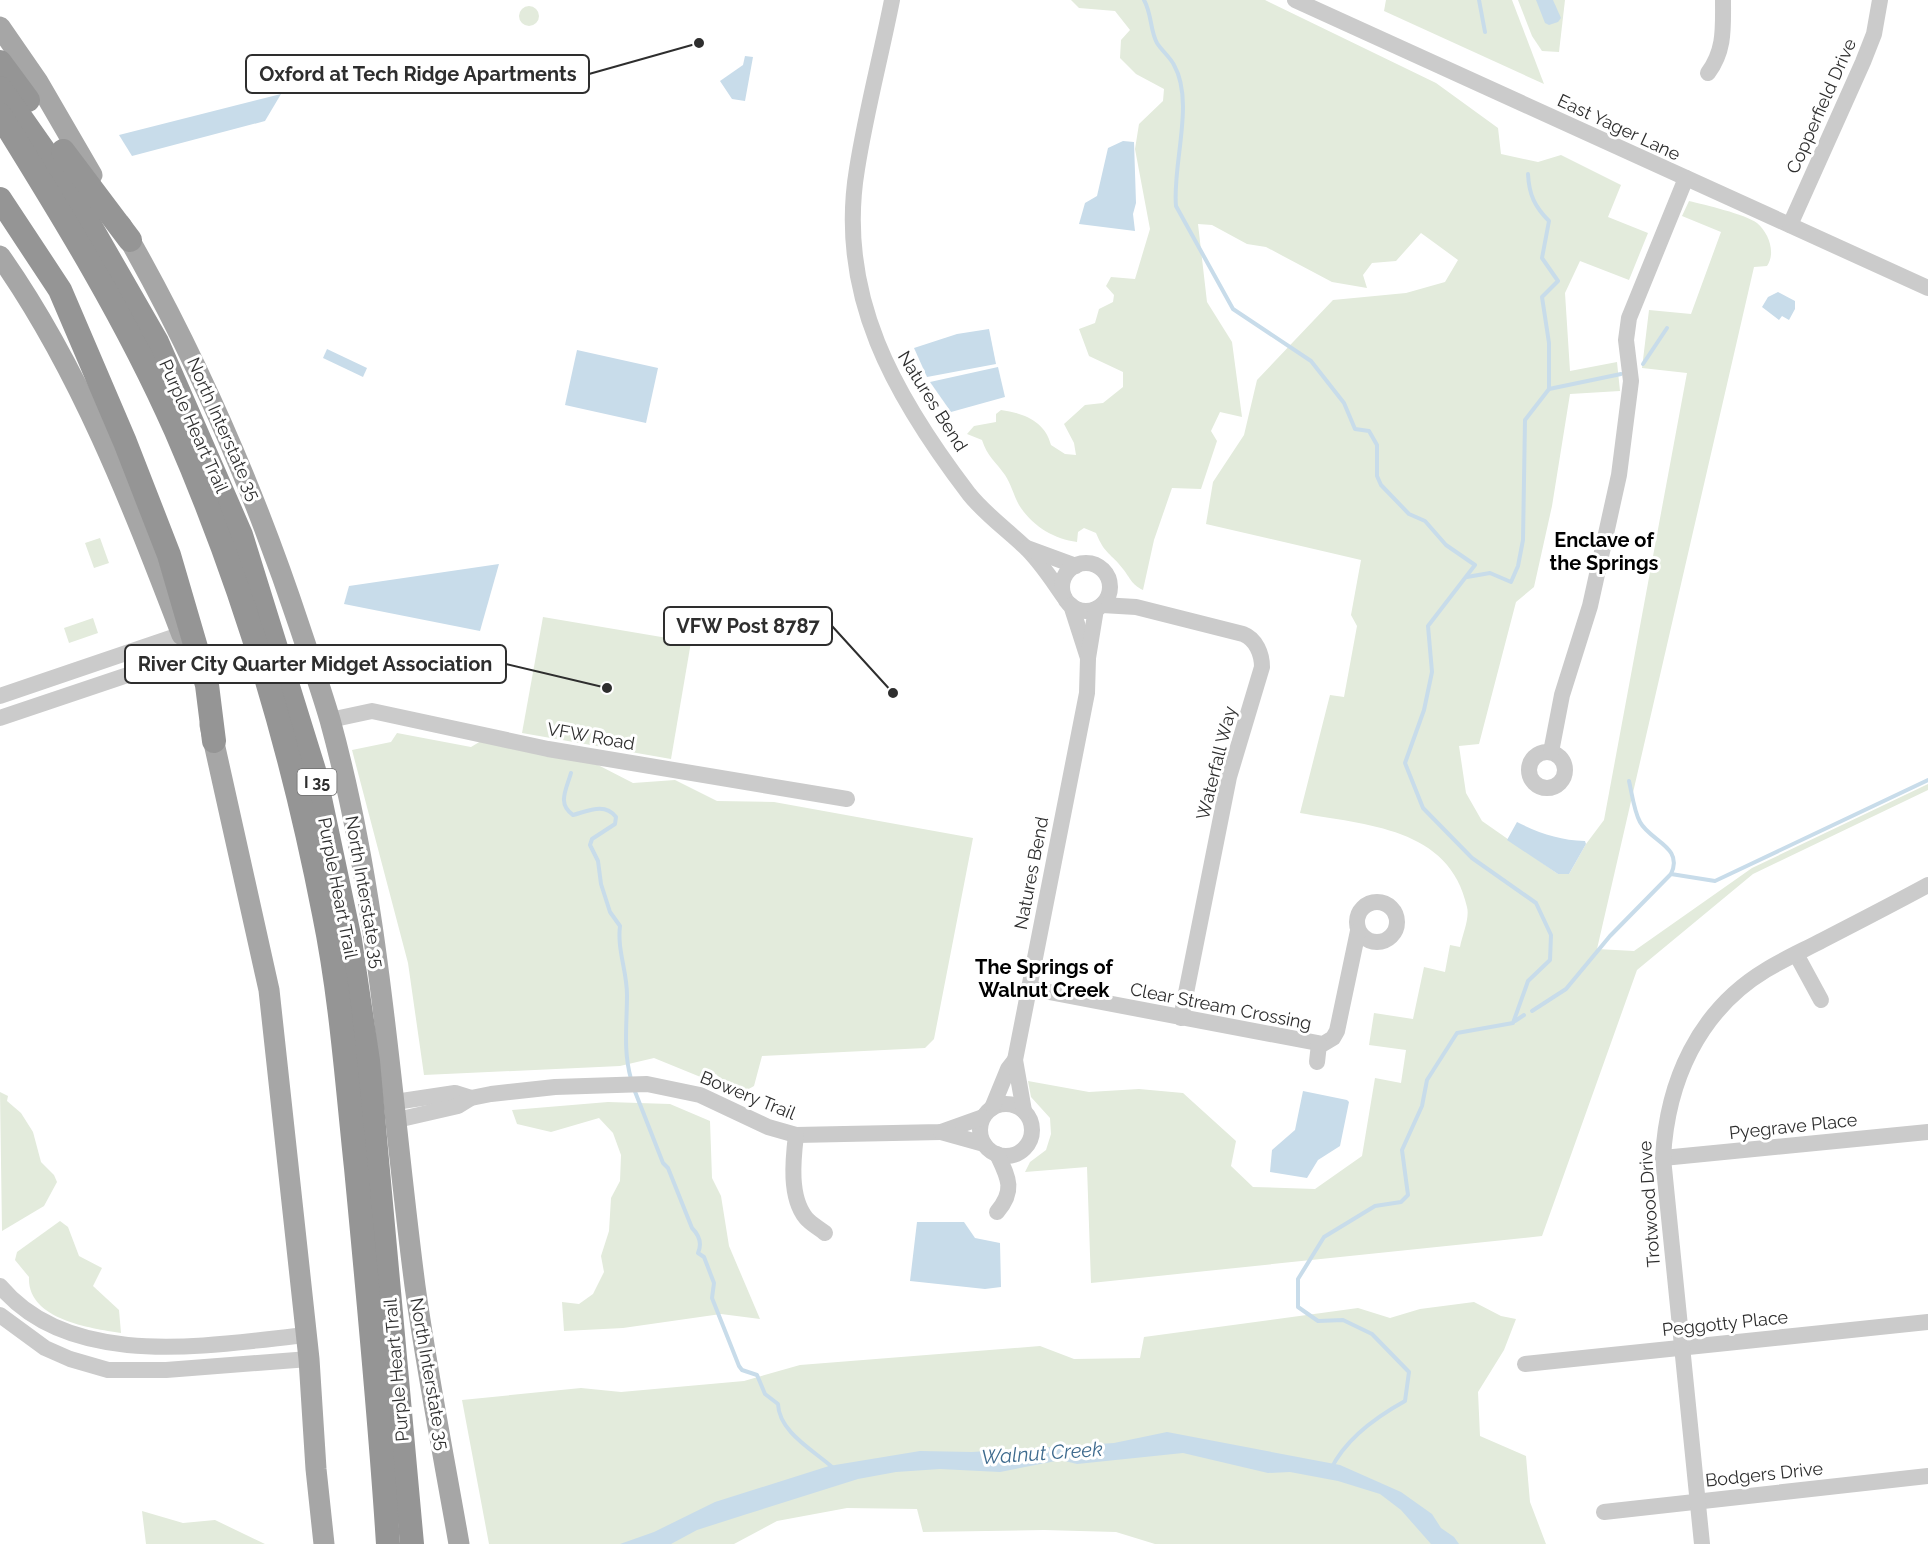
<svg xmlns="http://www.w3.org/2000/svg" width="1928" height="1544" viewBox="0 0 1928 1544" font-family="Raleway,sans-serif">
  <rect width="100%" height="100%" fill="#fff"/>
  <g fill="#e3ebdc">
    <path d="M 1071,0 L 1265,0 L 1436,83 L 1498,128 L 1501,154 L 1538,162 L 1561,155 L 1621,185 L 1608,217 L 1648,233 L 1629,280 L 1580,261 L 1565,293 L 1570,371 L 1617,362 L 1620,391 L 1570,394 L 1552,506 L 1534,587 L 1516,602 L 1479,744 L 1459,746 L 1466,793 L 1482,821 L 1558,874 L 1569,874 L 1586,844 L 1604,820 L 1687,373 L 1642,368 L 1649,310 L 1691,314 L 1721,232 L 1682,216 L 1689,201 C 1705,205 1745,214 1757,223 C 1769,233 1776,253 1767,266 L 1754,267 L 1597,949 L 1634,951 L 1752,868 L 1928,784 L 1928,790 L 1753,874 L 1637,970 L 1542,1236 L 1091,1283 L 1087,1167 L 1025,1172 L 1030,1162 L 1046,1150 L 1051,1134 L 1050,1118 L 1031,1097 L 1028,1081 L 1089,1092 L 1139,1089 L 1183,1093 L 1236,1141 L 1231,1166 L 1253,1187 L 1315,1189 L 1362,1156 L 1375,1078 L 1401,1083 L 1406,1050 L 1369,1045 L 1374,1013 L 1413,1019 L 1424,967 L 1445,972 L 1450,945 L 1460,947 C 1462,936 1470,918 1467,907 C 1450,827 1365,825 1300,813 L 1330,695 L 1344,697 L 1357,626 L 1351,615 L 1361,560 L 1206,524 L 1213,482 L 1244,435 L 1257,380 L 1333,300 L 1406,293 L 1445,282 L 1458,260 L 1421,233 L 1396,261 L 1372,263 L 1363,275 L 1367,288 L 1332,282 L 1266,247 L 1247,244 L 1212,225 L 1198,224 L 1207,302 L 1232,342 L 1242,417 L 1220,412 L 1211,431 L 1217,441 L 1201,489 L 1172,488 L 1154,540 L 1143,590 C 1131,584 1131,579 1123,569 C 1111,553 1105,555 1096,533 L 1084,528 L 1078,532 L 1077,542 C 1054,539 1032,526 1019,505 C 1014,496 1011,484 1005,475 C 996,462 987,456 982,440 L 967,434 L 974,426 L 996,422 L 996,414 L 1001,410 C 1023,413 1045,421 1051,445 L 1065,454 L 1076,455 L 1074,443 L 1064,424 L 1085,405 L 1103,403 L 1123,387 L 1123,372 L 1089,356 L 1079,329 L 1095,323 L 1099,309 L 1113,302 L 1114,295 L 1106,286 L 1111,277 L 1135,279 L 1150,229 L 1135,149 L 1139,124 L 1163,101 L 1164,89 L 1136,74 L 1120,58 L 1121,40 L 1130,30 L 1115,11 L 1079,8 Z"/>
    <path d="M 1386,0 L 1512,0 L 1544,84 L 1384,11 Z"/>
    <path d="M 1518,0 L 1565,0 L 1559,52 L 1542,51 L 1532,36 Z"/>
    <circle cx="529" cy="16" r="10"/>
    <path d="M 100,538 L 109,563 L 94,568 L 85,543 Z"/>
    <path d="M 543,617 L 691,642 L 671,759 L 522,733 Z"/>
    <path d="M 93,618 L 98,633 L 69,643 L 64,628 Z"/>
    <path d="M 397,733 L 471,747 L 481,741 L 598,765 L 633,783 L 675,780 L 717,801 L 774,802 L 973,838 L 934,1039 L 925,1048 L 762,1056 L 754,1086 L 736,1096 L 716,1074 L 703,1078 L 654,1058 L 620,1066 L 424,1075 L 408,963 L 352,750 L 391,742 Z"/>
    <path d="M 0,1092 L 8,1096 L 7,1101 L 21,1113 L 33,1132 L 41,1162 L 54,1175 L 57,1182 L 44,1206 L 2,1231 Z"/>
    <path d="M 608,1102 L 670,1104 L 710,1121 L 712,1178 L 721,1196 L 729,1246 L 760,1319 L 721,1314 L 623,1328 L 564,1331 L 562,1302 L 579,1304 L 593,1294 L 604,1272 L 601,1256 L 609,1231 L 611,1198 L 620,1181 L 621,1155 L 613,1133 L 599,1118 L 551,1132 L 517,1124 L 512,1110 Z"/>
    <path d="M 60,1221 L 68,1227 L 79,1256 L 102,1268 L 93,1286 L 119,1310 L 121,1333 C 89,1328 27,1319 29,1277 L 15,1260 L 17,1252 Z"/>
    <path d="M 1474,1302 L 1501,1316 L 1516,1319 L 1504,1350 L 1478,1392 L 1480,1436 L 1526,1456 L 1530,1502 L 1546,1544 L 1155,1544 L 1116,1532 L 1044,1530 L 923,1532 L 917,1509 L 847,1508 L 777,1521 L 734,1544 L 489,1544 L 462,1400 L 581,1388 L 621,1392 L 744,1381 L 800,1365 L 1040,1346 L 1074,1359 L 1140,1358 L 1144,1337 L 1358,1308 L 1390,1318 L 1420,1309 Z"/>
    <path d="M 142,1511 L 183,1523 L 215,1520 L 265,1544 L 146,1544 Z"/>
  </g>
  <g fill="#c8dcea">
    <path d="M 1536,0 L 1553,0 L 1561,18 L 1558,22 L 1549,25 L 1545,23 Z"/>
    <path d="M 745,56 L 753,57 L 745,101 L 732,99 L 720,81 L 743,65 Z"/>
    <path d="M 281,94 L 265,121 L 132,156 L 119,135 Z"/>
    <path d="M 1123,141 L 1134,142 L 1136,203 L 1133,214 L 1135,231 L 1079,224 L 1085,203 L 1097,196 L 1108,148 Z"/>
    <path d="M 1778,292 L 1795,301 L 1795,309 L 1789,320 L 1782,316 L 1779,320 L 1762,307 L 1768,297 Z"/>
    <path d="M 989,329 L 996,364 L 927,377 L 914,348 L 957,334 Z"/>
    <path d="M 327,349 L 367,368 L 363,377 L 323,358 Z"/>
    <path d="M 577,350 L 658,368 L 646,423 L 565,405 Z"/>
    <path d="M 998,367 L 1005,397 L 951,412 L 930,382 Z"/>
    <path d="M 499,564 L 480,631 L 344,604 L 349,586 Z"/>
    <path d="M 1517,822 C 1541,834 1560,840 1585,841 L 1586,844 L 1569,874 L 1558,874 L 1507,840 Z"/>
    <path d="M 1303,1091 L 1347,1100 L 1349,1102 L 1340,1146 L 1318,1160 L 1307,1178 L 1270,1172 L 1272,1150 L 1295,1130 Z"/>
    <path d="M 917,1222 L 964,1222 L 975,1238 L 1000,1243 L 1001,1287 L 985,1289 L 910,1281 Z"/>
    <path d="M 1167,1432 L 1340,1465 L 1401,1492 L 1432,1514 L 1441,1528 L 1454,1537 L 1459,1544 L 1431,1544 L 1401,1510 L 1380,1494 L 1338,1481 L 1290,1472 L 1268,1473 L 1183,1453 L 1077,1464 L 1061,1460 L 1000,1472 L 940,1469 L 896,1472 L 858,1479 L 747,1514 L 697,1530 L 671,1544 L 620,1544 L 654,1532 L 715,1502 L 829,1466 L 920,1451 L 972,1452 L 1114,1443 Z"/>
  </g>
  <g fill="none" stroke-linecap="round" stroke-linejoin="round">
    <g stroke="#c8dcea" stroke-width="4">
      <path d="M 1144,0 C 1152,14 1150,31 1157,43 C 1162,51 1170,57 1174,65 C 1195,102 1172,165 1176,206 L 1233,309 L 1311,361 L 1344,403 L 1355,429 L 1369,431 L 1377,445 L 1377,476 L 1381,485 L 1409,514 L 1425,521 L 1446,545 L 1475,565 L 1428,626 L 1432,672 L 1424,710 L 1405,763 L 1423,808 L 1472,858 L 1536,903 L 1551,935 L 1550,960 L 1528,981 L 1513,1023 L 1457,1033 L 1427,1080 L 1422,1106 L 1402,1150 L 1408,1195 L 1401,1202 L 1375,1206 L 1324,1237 L 1298,1279 L 1298,1307 L 1318,1321 L 1343,1320 L 1372,1334 L 1409,1372 L 1405,1401 C 1376,1417 1346,1438 1331,1469"/>
      <path d="M 1479,0 L 1485,32"/>
      <path d="M 1643,364 L 1667,328"/>
      <path d="M 1549,389 L 1621,374"/>
      <path d="M 1467,577 L 1490,573 L 1511,582 L 1518,566 L 1523,540 L 1525,420 L 1549,389 L 1549,343 L 1542,297 L 1558,281 L 1542,258 L 1549,221 C 1535,207 1529,195 1528,174"/>
      <path d="M 571,773 C 566,790 557,804 573,815 C 588,811 605,802 616,817 L 615,824 L 592,839 L 590,845 L 598,861 L 601,884 L 610,912 L 620,926 C 617,950 627,971 627,995 C 627,1025 623,1050 631,1079"/>
      <path d="M 1671,874 L 1715,881 L 1928,780"/>
      <path d="M 1532,1011 L 1566,989 L 1610,936 L 1671,874 C 1684,847 1650,841 1640,822 C 1634,811 1632,794 1629,781"/>
      <path d="M 1515,1021 L 1524,1015"/>
      <path d="M 634,1089 L 663,1163 L 668,1168 L 692,1228 C 699,1235 702,1244 698,1253 L 704,1257 L 714,1283 L 712,1298 L 739,1366 L 742,1370 L 757,1375 L 765,1394 L 778,1404 C 779,1432 813,1450 832,1467"/>
    </g>
    <g stroke="#cbcbcb" stroke-width="16">
      <path d="M 892,0 C 881,56 866,112 857,169 C 836,295 895,397 969,494 C 985,514 1006,529 1025,547 C 1040,561 1052,580 1064,597"/>
      <path d="M 1295,0 L 1928,288"/>
      <path d="M 1708,73 C 1725,50 1723,28 1723,0"/>
      <path d="M 1790,225 L 1863,62 L 1874,34 L 1880,0"/>
      <path d="M 1027,548 L 1076,566"/>
      <circle cx="1086" cy="587" r="24"/>
      <path d="M 1071,605 L 1088,658"/>
      <path d="M 1102,605 L 1136,607 L 1243,634 C 1256,639 1262,654 1262,667 L 1229,777 L 1181,1018"/>
      <path d="M 0,696 L 182,634"/>
      <path d="M 0,718 L 190,654"/>
      <path d="M 330,720 L 372,711 L 548,749 L 847,799"/>
      <circle cx="1547" cy="770" r="18"/>
      <path d="M 1551,752 L 1562,695 L 1590,606 L 1619,475 L 1631,381 L 1626,340 L 1629,318 L 1686,178"/>
      <circle cx="1377" cy="922" r="20"/>
      <path d="M 1796,954 L 1821,1000"/>
      <path d="M 1028,988 L 1323,1044 L 1333,1038 L 1337,1031 L 1358,931"/>
      <path d="M 1317,1062 L 1319,1044"/>
      <path d="M 395,1102 L 455,1093 L 471,1098"/>
      <circle cx="1006" cy="1130" r="26"/>
      <path d="M 992,1108 L 1008,1069 L 1015,1060"/>
      <path d="M 1024,1111 L 1015,1060 L 1087,693 L 1088,658 L 1096,609"/>
      <path d="M 397,1120 L 458,1106 L 471,1098 L 491,1094 L 555,1087 L 647,1084 L 700,1095 L 768,1127 L 796,1135 L 941,1132 L 983,1117"/>
      <path d="M 941,1132 L 984,1144"/>
      <path d="M 796,1135 C 793,1160 789,1197 806,1218 C 811,1224 819,1228 825,1233"/>
      <path d="M 997,1154 C 1008,1177 1016,1190 997,1212"/>
      <path d="M 1663,1158 L 1928,1132"/>
      <path d="M 0,1286 C 71,1371 210,1345 306,1335"/>
      <path d="M 0,1315 L 45,1348 L 70,1359 L 108,1370 L 166,1370 L 309,1359"/>
      <path d="M 1525,1364 L 1928,1322"/>
      <path d="M 1604,1512 L 1928,1476"/>
      <path d="M 1702,1544 L 1663,1158 C 1667,1082 1698,1011 1766,970 C 1784,959 1804,950 1823,940 C 1858,922 1893,904 1928,885"/>
    </g>
    <g stroke="#a6a6a6" stroke-width="21">
      <path d="M 0,27 L 38,82 L 92,175"/>
      <path d="M 121,225 C 196,355 253,486 300,628 C 310,658 321,689 330,720 C 381,905 390,1096 415,1286 C 427,1372 444,1458 459,1544"/>
      <path d="M 0,256 C 81,371 132,505 182,635"/>
      <path d="M 210,725 L 269,990 L 309,1359 L 316,1469 L 324,1544"/>
    </g>
    <g stroke="#959595" stroke-width="24">
      <path d="M 0,62 L 28,100"/>
      <path d="M 0,88 L 61,175 L 157,342 L 241,535 L 314,770 L 350,940 L 368,1061 L 412,1544"/>
      <path d="M 0,115 C 64,218 127,320 176,431 C 243,585 292,749 324,914 C 341,997 347,1084 356,1168 C 368,1293 380,1418 388,1544"/>
      <path d="M 63,151 L 130,240"/>
      <path d="M 0,199 L 60,290 L 125,442 L 169,555 L 207,685 L 214,741"/>
    </g>
  </g>
  <g text-anchor="middle" dominant-baseline="central" stroke-width="6" stroke-linejoin="round" paint-order="stroke">
    <rect fill="#fff" stroke="#6d6d6d" stroke-width="1.5" x="297.5" y="769" width="39" height="26" rx="4.5"/>
    <g font-size="16" font-weight="bold" fill="#2e2e2e">
      <text x="317" y="782">I 35</text>
    </g>
    <g font-size="18" fill="#2e2e2e" stroke="#fff">
      <text transform="translate(1821 106) rotate(-66)">Copperfield Drive</text>
      <text transform="translate(1619 127) rotate(25)">East Yager Lane</text>
      <text transform="translate(933 401) rotate(58)">Natures Bend</text>
      <text transform="translate(194 426) rotate(66)">Purple Heart Trail</text>
      <text transform="translate(224 429) rotate(66)">North Interstate 35</text>
      <text transform="translate(591 736) rotate(10)">VFW Road</text>
      <text transform="translate(1216 763) rotate(-76)">Waterfall Way</text>
      <text transform="translate(1031 873) rotate(-79)">Natures Bend</text>
      <text transform="translate(338 888) rotate(79)">Purple Heart Trail</text>
      <text transform="translate(365 892) rotate(80)">North Interstate 35</text>
      <text transform="translate(1221 1006) rotate(11)">Clear Stream Crossing</text>
      <text transform="translate(748 1095) rotate(22)">Bowery Trail</text>
      <text transform="translate(1793 1126) rotate(-6)">Pyegrave Place</text>
      <text transform="translate(1649 1204) rotate(-94)">Trotwood Drive</text>
      <text transform="translate(1725 1323) rotate(-6)">Peggotty Place</text>
      <text transform="translate(396 1370) rotate(-95)">Purple Heart Trail</text>
      <text transform="translate(430 1374) rotate(80)">North Interstate 35</text>
      <text transform="translate(1764 1474) rotate(-6)">Bodgers Drive</text>
    </g>
    <g font-size="20" font-weight="bold" fill="#000" stroke="#fff">
      <text x="1604" y="540">Enclave of<tspan x="1604" dy="23">the Springs</tspan></text>
      <text x="1044" y="967">The Springs of<tspan x="1044" dy="23">Walnut Creek</tspan></text>
    </g>
    <g font-size="20" font-style="italic" fill="#3e6b8e" stroke="#fff">
      <text transform="translate(1042 1453) rotate(-4)">Walnut Creek</text>
    </g>
  </g>
  <path fill="none" stroke="#2e2e2e" stroke-width="2" d="M699 43L589 74M893 693L832 626M607 688L506 664"/>
  <g fill="#2e2e2e" stroke="#fff" stroke-width="2">
    <circle cx="699" cy="43" r="6"/>
    <circle cx="893" cy="693" r="6"/>
    <circle cx="607" cy="688" r="6"/>
  </g>
  <g fill="#fff" stroke="#2e2e2e" stroke-width="2">
    <rect x="246" y="55" width="343" height="38" rx="6"/>
    <rect x="664" y="607" width="168" height="38" rx="6"/>
    <rect x="125" y="645" width="381" height="38" rx="6"/>
  </g>
  <g font-size="20" text-anchor="middle" font-weight="bold" fill="#2e2e2e">
    <text x="418" y="81">Oxford at Tech Ridge Apartments</text>
    <text x="748" y="633">VFW Post 8787</text>
    <text x="315" y="671">River City Quarter Midget Association</text>
  </g>
</svg>
